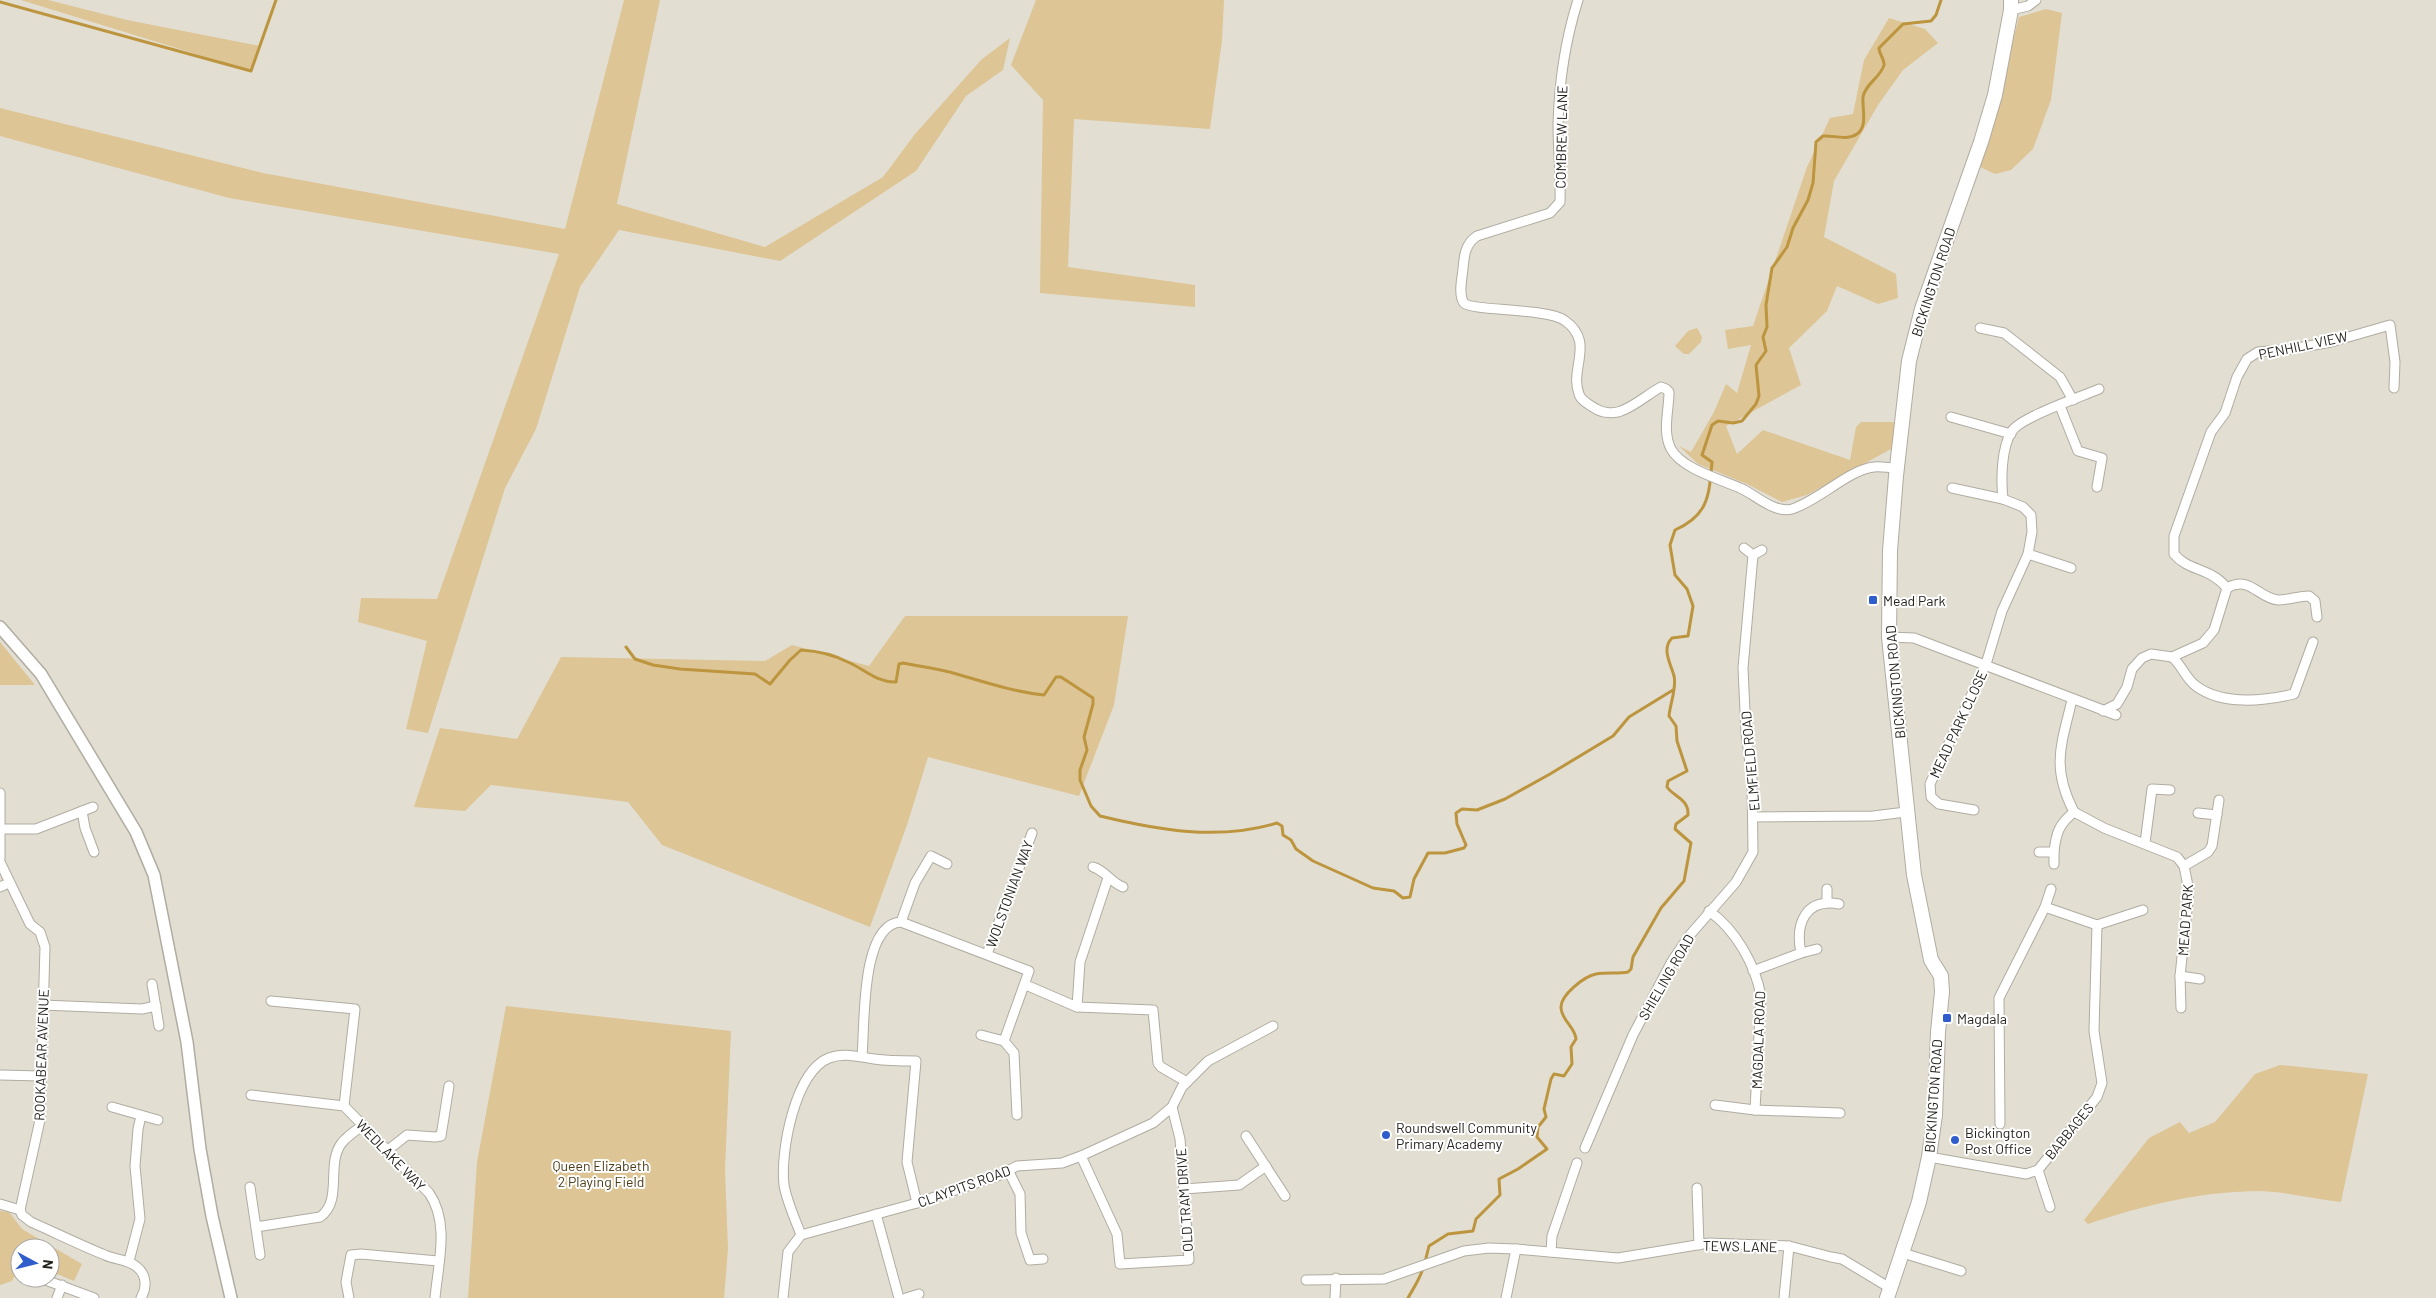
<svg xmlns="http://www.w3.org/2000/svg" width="2436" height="1298" viewBox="0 0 2436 1298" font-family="Barlow,sans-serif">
  <rect width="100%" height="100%" fill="#e3ded2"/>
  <g fill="#ddc595">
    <path d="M 21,0 L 48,0 L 127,20 L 260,46 L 251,71 Z"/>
    <path d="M 624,0 L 660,0 L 617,204 L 765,247 L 883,177 L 915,134 L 982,59 L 1010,38 L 1003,70 L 966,96 L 916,171 L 780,261 L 619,230 L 580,287 L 536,429 L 505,488 L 428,733 L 406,729 L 427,641 L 358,622 L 361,598 L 437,599 L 559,254 L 229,198 L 0,136 L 0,108 L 263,173 L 565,229 Z"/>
    <path d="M 1036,0 L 1224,0 L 1222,40 L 1210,129 L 1074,119 L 1068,267 L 1195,285 L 1195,307 L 1040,293 L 1043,100 L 1011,65 Z"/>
    <path d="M 2046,9 L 2062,13 L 2051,100 L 2033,149 L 2011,170 L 1995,174 L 1980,167 L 2019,17 Z"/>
    <path d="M 1889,18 L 1925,29 L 1938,43 L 1903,70 L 1878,105 L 1834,181 L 1824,237 L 1896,274 L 1898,298 L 1878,304 L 1837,286 L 1827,311 L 1789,348 L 1801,385 L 1726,426 L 1737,454 L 1763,430 L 1850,460 L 1856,427 L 1861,422 L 1897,422 L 1891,449 L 1807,495 L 1782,502 L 1747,484 L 1698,464 L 1679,446 L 1691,452 L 1714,412 L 1726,384 L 1737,393 L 1751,345 L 1728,349 L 1725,330 L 1753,326 L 1807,167 L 1830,118 L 1853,114 L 1864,60 Z"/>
    <path d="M 1697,328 L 1702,337 L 1701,342 L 1689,354 L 1684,354 L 1675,346 L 1688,331 Z"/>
    <path d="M 905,616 L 1128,616 L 1114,705 L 1079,796 L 928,757 L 907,825 L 870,927 L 662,845 L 628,802 L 491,785 L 465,811 L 414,807 L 440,728 L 517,739 L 561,657 L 765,661 L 792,645 L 869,666 Z"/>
    <path d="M 0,642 L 35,685 L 0,685 Z"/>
    <path d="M 506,1006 L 731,1031 L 725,1169 L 728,1249 L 724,1298 L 468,1298 L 477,1162 Z"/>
    <path d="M 2280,1065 L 2368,1074 L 2341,1202 C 2315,1199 2287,1192 2261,1191 C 2202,1191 2144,1205 2088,1224 L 2084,1220 L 2149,1138 L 2180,1122 L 2189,1133 L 2215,1122 L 2255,1074 Z"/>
    <path d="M 0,1211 L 9,1212 L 22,1229 L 82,1264 L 74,1281 L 50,1271 L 50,1248 L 20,1248 L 20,1267 L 12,1281 L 0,1285 Z"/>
  </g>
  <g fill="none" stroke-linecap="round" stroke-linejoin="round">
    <g stroke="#bc953e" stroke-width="3">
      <path d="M 0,2 L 251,71 L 276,0"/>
      <path d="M 626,647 L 635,659 L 653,665 L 680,669 L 755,674 L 770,684 L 790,660 L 801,650 C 819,651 835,655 850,663 C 865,670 878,683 896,682 L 899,664 L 903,663 C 922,667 942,669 960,675 C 988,683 1015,692 1044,695 L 1056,677 L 1061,677 L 1093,698 L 1093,704 L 1084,737 L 1087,750 L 1080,770 L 1080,780 L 1091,806 L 1100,816 C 1158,830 1218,841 1277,823 L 1282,826 L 1283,835 L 1291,840 L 1296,849 L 1313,861 L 1373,888 L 1394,891 L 1403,898 L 1410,897 L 1414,879 L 1428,853 L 1445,853 L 1464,848 L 1466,845 L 1457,824 L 1456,813 L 1462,809 L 1477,810 L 1505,799 L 1550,774 L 1613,736 L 1629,717 L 1673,690"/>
      <path d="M 1425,1262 L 1429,1246 L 1448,1234 L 1473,1231 L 1476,1219 L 1500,1195 L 1499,1179 L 1518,1169 L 1547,1149 L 1537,1137 L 1538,1127 L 1546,1117 L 1544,1109 L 1551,1079 L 1554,1074 L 1564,1076 L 1572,1064 L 1571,1047 L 1576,1039 C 1575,1027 1562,1021 1561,1008 C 1560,995 1585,976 1596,974 C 1607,972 1618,974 1628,972 L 1631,969 L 1633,957 L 1661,908 L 1684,881 L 1691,843 L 1675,829 L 1676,824 L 1688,815 C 1689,799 1674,797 1667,787 L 1668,781 L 1687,771 L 1677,741 L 1676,726 L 1669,716 C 1670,704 1677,687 1674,676 C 1671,664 1661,649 1672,638 L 1688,636 L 1693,606 L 1687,589 L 1675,575 L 1670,545 L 1675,530 C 1709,515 1709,495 1712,462 L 1702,455 L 1712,425 L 1718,421 L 1733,423 L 1742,421 L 1756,404 L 1759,396 L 1756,365 L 1766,351 L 1763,337 L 1767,327 L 1766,305 L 1772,268 L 1787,247 L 1793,228 L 1808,200 L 1813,183 L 1816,142 L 1823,136 C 1833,135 1847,141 1857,134 C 1868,126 1862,109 1863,97 C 1865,84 1881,77 1884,65 C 1885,60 1879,54 1879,48 L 1903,24 L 1931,21 L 1936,15 L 1941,0"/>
      <path d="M 1408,1298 C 1414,1287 1420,1279 1423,1268"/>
    </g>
    <g stroke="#b1aca1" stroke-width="11">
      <g id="minor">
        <path d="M 1578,0 C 1565,41 1559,82 1558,125 C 1558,151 1561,177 1560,202 L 1550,213 L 1477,236 C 1465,244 1464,256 1463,269 C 1462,278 1458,295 1464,303 C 1471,311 1545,308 1564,320 C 1596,342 1569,368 1579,394 C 1581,401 1590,405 1596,409 C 1603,413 1614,414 1621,411 C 1635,406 1648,394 1661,387 L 1666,389 L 1669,392 C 1669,410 1662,432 1671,449 C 1682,469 1720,479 1740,488 C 1755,494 1774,514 1792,509 C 1818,501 1850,469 1874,467 C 1881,466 1889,468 1896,468"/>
        <path d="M 2011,10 L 2028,6 L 2036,0"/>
        <path d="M 1980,328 L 2004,333 L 2060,377 L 2073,400"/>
        <path d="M 2060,406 L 2078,451 L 2102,458 L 2097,487"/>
        <path d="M 1951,417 L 2011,434"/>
        <path d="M 1952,488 L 2003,499"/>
        <path d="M 1744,548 L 1753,555 L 1762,550"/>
        <path d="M 2028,554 L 2071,568"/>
        <path d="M 2227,588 C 2210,567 2189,572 2174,554 L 2174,536 L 2211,432 L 2225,413 L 2237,377 L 2247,359 L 2258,352 L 2292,349 L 2331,342 L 2390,325 L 2395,362 L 2394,388"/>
        <path d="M 2227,588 C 2250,575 2258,598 2278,600 C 2288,600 2299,596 2309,596 L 2315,601 L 2317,617"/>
        <path d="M 1889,637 L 1914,638 L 2116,715"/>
        <path d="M 2172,657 C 2182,665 2185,678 2196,686 C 2223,706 2263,701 2294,694 L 2313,642"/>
        <path d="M 2103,711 L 2117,704 L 2127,687 L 2132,669 L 2142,658 L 2151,654 L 2172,657 L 2203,643 L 2214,630 L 2227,588"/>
        <path d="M 0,793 L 0,858"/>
        <path d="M 1974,810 L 1939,804 L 1931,797 L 1930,784 L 1986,664 L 2002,611 L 2028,554 L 2032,532 L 2031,515 L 2023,507 L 2003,499 C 2001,481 2001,447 2012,431 C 2021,417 2081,397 2099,389"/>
        <path d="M 82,811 L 85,828 L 94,852"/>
        <path d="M 2074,812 L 2104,828 L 2177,857 L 2184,866 L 2189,891 L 2180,976 L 2181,1008"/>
        <path d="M 2198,813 L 2217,815"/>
        <path d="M 1753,817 L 1873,816 L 1906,812"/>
        <path d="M 2,829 L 36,829 L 93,807"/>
        <path d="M 2145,843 L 2152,789 L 2170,790"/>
        <path d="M 2039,852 L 2054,852 C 2056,833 2059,824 2074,812 C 2051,767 2061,746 2072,700"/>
        <path d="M 0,862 L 30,924 L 40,932 L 45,947 L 40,1120 L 20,1210 L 22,1215 L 31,1222 C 56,1233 80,1245 105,1255 C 115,1260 128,1259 137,1267 C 147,1275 147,1288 141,1298"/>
        <path d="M 2054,864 L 2054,852"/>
        <path d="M 2184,866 L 2208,852 L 2212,846 L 2219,800"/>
        <path d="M 1093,867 C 1106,871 1110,882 1123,887"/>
        <path d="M 0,887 L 9,883"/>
        <path d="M 1827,902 L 1827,889"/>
        <path d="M 2045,907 L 2051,889"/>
        <path d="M 1709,911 C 1735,929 1756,965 1761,997 L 1755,1110 L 1840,1113"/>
        <path d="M 901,922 L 915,883 L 931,856 L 947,864"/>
        <path d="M 2097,925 L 2143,910"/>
        <path d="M 1801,953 L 1817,949"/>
        <path d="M 987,954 L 1032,833"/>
        <path d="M 1753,971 L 1801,953 C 1795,924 1805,898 1839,904"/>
        <path d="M 2180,976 L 2200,979"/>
        <path d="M 152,984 L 159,1026"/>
        <path d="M 1026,985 L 1077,1007 L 1153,1010 L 1158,1063 L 1161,1067 L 1187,1082"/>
        <path d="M 271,1001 L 355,1009 L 344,1106"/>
        <path d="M 42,1005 L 142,1009 L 156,1006"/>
        <path d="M 1077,1007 L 1080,962 L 1108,878"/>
        <path d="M 981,1035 L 1004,1041 L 1014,1053 L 1017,1115"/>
        <path d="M 862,1056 C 865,1027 860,924 901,922 L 1029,971 L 1004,1041"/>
        <path d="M 0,1075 L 41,1076"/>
        <path d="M 251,1095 L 344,1106 L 429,1193 C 450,1223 438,1264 435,1298"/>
        <path d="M 1715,1105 L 1755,1110"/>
        <path d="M 112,1107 L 158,1120"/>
        <path d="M 1246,1136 L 1285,1196"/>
        <path d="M 1585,1148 L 1633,1035 L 1672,961 L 1689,936 L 1736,882 L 1753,852 L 1752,779 L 1746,733 L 1743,668 L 1753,555"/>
        <path d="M 388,1150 L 407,1135 L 435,1137 L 441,1136 L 449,1086"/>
        <path d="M 1081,1156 L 1117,1234 L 1120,1264 L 1189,1260 L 1180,1139 L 1172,1107"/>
        <path d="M 1929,1157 L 2026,1174 L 2038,1170 L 2097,1097 L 2102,1083 L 2094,1031 L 2097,925 L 2045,907 L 1999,998 L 2000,1124"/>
        <path d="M 1008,1170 L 1020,1194 L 1021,1233 L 1030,1260 L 1043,1259"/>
        <path d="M 2038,1170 L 2050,1207"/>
        <path d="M 250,1187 L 260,1255"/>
        <path d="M 1697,1188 L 1699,1245"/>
        <path d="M 1184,1189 L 1239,1185 L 1266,1166"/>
        <path d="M 0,1204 L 20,1210"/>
        <path d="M 876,1214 L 899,1298"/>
        <path d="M 256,1227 L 320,1217 C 343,1201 326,1165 341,1144 C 346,1137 355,1131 362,1126"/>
        <path d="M 801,1235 C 795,1219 787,1202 784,1185 C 780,1152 795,1071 829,1058 C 844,1052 859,1057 874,1059 C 888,1061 902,1061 916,1061 L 907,1162 L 917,1203"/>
        <path d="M 1551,1252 L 1552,1236 L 1577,1163"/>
        <path d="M 1903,1253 L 1961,1271"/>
        <path d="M 129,1261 L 140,1219 L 135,1166 L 138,1129 L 141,1116"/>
        <path d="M 40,1278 L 94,1298"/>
        <path d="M 1306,1280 L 1384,1279 L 1464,1251 L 1489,1248 L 1516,1249 L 1618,1258 L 1709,1243 L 1789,1246 L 1831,1257 L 1842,1259 L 1890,1288"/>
        <path d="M 57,1298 L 62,1285"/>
        <path d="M 349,1298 L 346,1282 L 351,1255 L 361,1254 L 438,1261"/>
        <path d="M 783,1298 L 788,1252 L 801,1235 L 917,1203 L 1000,1175 L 1017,1166 L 1062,1163 L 1081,1156 L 1153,1123 L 1172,1107 L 1182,1087 L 1208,1061 L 1273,1026"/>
        <path d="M 906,1298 L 919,1294"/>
        <path d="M 1335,1298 L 1336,1278"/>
        <path d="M 1506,1298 L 1516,1249"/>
        <path d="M 1784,1298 L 1789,1246"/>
      </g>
    </g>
    <g stroke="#b1aca1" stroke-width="14">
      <path id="tertiary" d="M 0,627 L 41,674 L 136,832 L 154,875 L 187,1042 L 200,1149 L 212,1216 L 231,1298"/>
    </g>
    <g stroke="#b1aca1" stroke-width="16">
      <path id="secondary" d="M 1887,1298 L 1919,1202 L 1929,1157 L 1935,1115 L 1938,1032 L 1942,992 L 1941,976 L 1931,960 L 1914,875 L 1889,637 L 1890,551 L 1896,476 L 1909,361 L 1922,309 L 1981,142 L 1995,95 L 2011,10 L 2011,0"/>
    </g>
    <use href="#minor" stroke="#fff" stroke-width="9"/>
    <use href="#tertiary" stroke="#fff" stroke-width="11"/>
    <use href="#secondary" stroke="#fff" stroke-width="14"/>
  </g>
  <g fill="#305dcc" stroke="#fff" stroke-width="2">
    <rect x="1868" y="595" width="10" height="10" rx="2.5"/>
    <rect x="1942" y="1013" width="10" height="10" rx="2.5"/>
    <circle cx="1386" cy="1135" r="5"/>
    <circle cx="1955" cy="1140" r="5"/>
  </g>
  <g text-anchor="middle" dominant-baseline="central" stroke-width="4" stroke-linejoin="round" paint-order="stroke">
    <g font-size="14" fill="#25231e" stroke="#fff">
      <text transform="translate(1561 137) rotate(-89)">COMBREW LANE</text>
      <text transform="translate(1933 282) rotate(-72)">BICKINGTON ROAD</text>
      <text transform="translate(2303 345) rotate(-12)">PENHILL VIEW</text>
      <text transform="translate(1895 682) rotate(-95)">BICKINGTON ROAD</text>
      <text transform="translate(1958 724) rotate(-65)">MEAD PARK CLOSE</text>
      <text transform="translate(1750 761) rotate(-95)">ELMFIELD ROAD</text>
      <text transform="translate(1009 894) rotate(-70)">WOLSTONIAN WAY</text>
      <text transform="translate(2185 920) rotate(-86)">MEAD PARK</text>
      <text transform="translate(1666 977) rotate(-60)">SHIELING ROAD</text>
      <text transform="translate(1758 1040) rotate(-88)">MAGDALA ROAD</text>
      <text transform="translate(41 1055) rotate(-88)">ROOKABEAR AVENUE</text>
      <text transform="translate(1933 1096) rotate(-86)">BICKINGTON ROAD</text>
      <text transform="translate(2069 1131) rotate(-51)">BABBAGES</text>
      <text transform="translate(391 1155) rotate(46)">WEDLAKE WAY</text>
      <text transform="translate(964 1186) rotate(-20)">CLAYPITS ROAD</text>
      <text transform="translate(1184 1200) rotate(-94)">OLD TRAM DRIVE</text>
      <text transform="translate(1740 1246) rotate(1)">TEWS LANE</text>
    </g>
    <g font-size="14" fill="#25231e" stroke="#fff" text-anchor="start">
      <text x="1883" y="600">Mead Park</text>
      <text x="1957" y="1018">Magdala</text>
      <text x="1396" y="1127">Roundswell Community<tspan x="1396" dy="16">Primary Academy</tspan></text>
      <text x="1965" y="1132">Bickington<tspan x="1965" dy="16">Post Office</tspan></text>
    </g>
    <g font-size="14" fill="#4d3c17" stroke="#fff">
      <text x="601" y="1165">Queen Elizabeth<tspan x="601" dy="16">2 Playing Field</tspan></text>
    </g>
  </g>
  <g transform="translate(35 1263) rotate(97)"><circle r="24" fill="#ffffff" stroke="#a8a7a5"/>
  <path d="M0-4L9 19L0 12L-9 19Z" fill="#305dcc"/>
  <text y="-8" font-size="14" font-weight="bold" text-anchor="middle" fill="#25231e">N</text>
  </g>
</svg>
